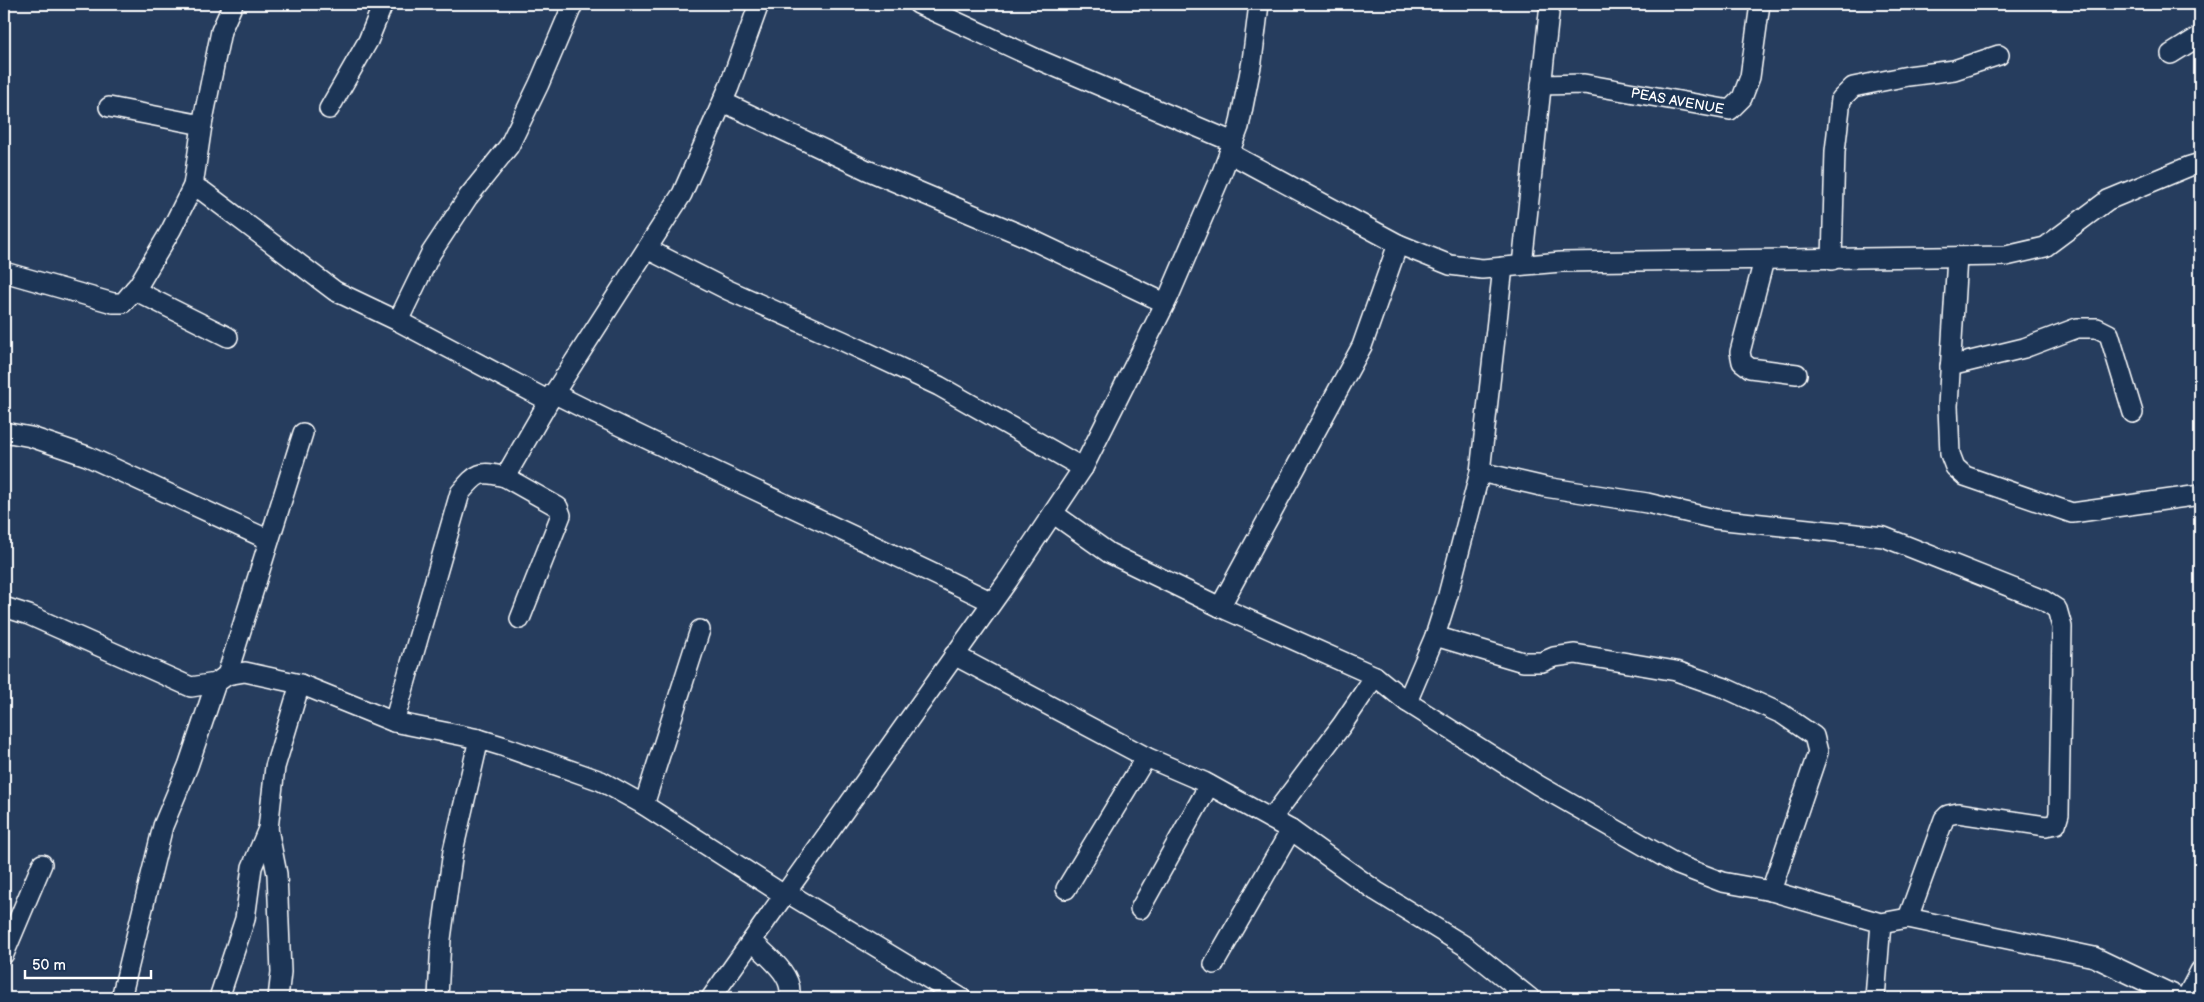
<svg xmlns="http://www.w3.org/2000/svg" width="2204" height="1002" viewBox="0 0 2204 1002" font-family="'Balsamiq Sans',sans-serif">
  <rect width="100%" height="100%" fill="#263d5e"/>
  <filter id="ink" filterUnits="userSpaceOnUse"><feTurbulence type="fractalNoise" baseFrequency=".02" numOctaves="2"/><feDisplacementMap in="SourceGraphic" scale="10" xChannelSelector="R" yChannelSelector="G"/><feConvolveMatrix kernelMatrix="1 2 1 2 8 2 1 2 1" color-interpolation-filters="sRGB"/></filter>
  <g filter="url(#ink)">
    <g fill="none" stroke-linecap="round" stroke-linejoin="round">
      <g stroke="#fff" stroke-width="22">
        <g id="minor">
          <path d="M 918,4 L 1037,59 L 1233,142"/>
          <path d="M 2171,54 L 2200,36"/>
          <path id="s1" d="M 1541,85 L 1584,84 L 1730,110 L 1742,98 L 1750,77 L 1760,4"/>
          <path d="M 723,102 L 867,170 L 1024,236 L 1165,303"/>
          <path d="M 109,107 L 202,125"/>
          <path d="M 329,109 L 368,41 L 383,4"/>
          <path d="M 1229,153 L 1398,244 L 1450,265 L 1482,269 L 1561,262 L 2006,256 L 2045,247 L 2108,200 L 2190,166 L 2200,163"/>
          <path d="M 193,186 L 204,192 L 335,291 L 398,321 L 549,401"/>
          <path d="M 647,249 L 728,290 L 843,341 L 939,386 L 1083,468"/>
          <path d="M 1957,257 L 1948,406 L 1950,454 L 1955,467 L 1965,476 L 2072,513 L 2200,495"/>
          <path d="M 1764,260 L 1740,352 L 1742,362 L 1750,368 L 1797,374"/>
          <path d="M 1832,260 L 1835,151 L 1841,99 L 1853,87 L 1908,76 L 1954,70 L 1999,55"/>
          <path d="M 1522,265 L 1550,4"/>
          <path d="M 4,272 L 113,303 L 123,303 L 139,284 L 171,230 L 193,186 L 202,125 L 221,31 L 233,4"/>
          <path d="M 134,290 L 228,337"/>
          <path d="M 398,321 L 431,253 L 468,197 L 509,146 L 539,84 L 573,4"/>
          <path d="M 1950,366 L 2024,348 L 2077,328 L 2097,328 L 2109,334 L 2133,413"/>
          <path d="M 553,393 C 698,466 847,531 992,602"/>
          <path d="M 4,432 L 31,437 L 87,456 L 269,540"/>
          <path d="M 1480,472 L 1545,487 L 1647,503 L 1715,519 L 1884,537 L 2043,600 L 2057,609 L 2062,627 L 2059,814 L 2056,824 L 2046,826 L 1958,813 L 1948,815 L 1944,819 L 1908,918"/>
          <path d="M 505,477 L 558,507 L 561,515 L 520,619"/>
          <path d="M 1054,514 L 1109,553 L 1220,607 L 1375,676 L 1407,702 L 1538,785 L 1678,865 L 1722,882 L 1771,891 L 1881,923 L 1908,918 L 2094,957 L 2180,998"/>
          <path d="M 4,607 L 29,615 L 191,687 L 216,683 L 227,675 L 245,672 L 300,684 L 394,722 L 479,739 L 502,746 L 601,781 L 644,805 L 784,895"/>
          <path d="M 1220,607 L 1362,346 L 1398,244"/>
          <path d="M 1435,636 L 1523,662 L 1542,662 L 1554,657 L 1575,654 L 1676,671 L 1725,688 L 1782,714 L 1814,736 L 1818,752 L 1771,891"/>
          <path d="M 954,655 L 1146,757 L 1204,782 L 1291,830 L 1376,891 L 1465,946 L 1530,998"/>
          <path d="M 227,675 L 303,433"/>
          <path d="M 1407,702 L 1435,636 L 1448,595 L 1480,472 L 1503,267"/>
          <path d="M 394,722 L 460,493 C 477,473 479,470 505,477 L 549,401 L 682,194 L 729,87 L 759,4"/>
          <path d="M 644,805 L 700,630"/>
          <path d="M 1271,819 L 1342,725 L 1375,676"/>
          <path d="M 268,829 L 277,874 L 281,972 L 278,998"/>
          <path d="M 1066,889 L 1146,757"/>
          <path d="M 786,892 L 961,998"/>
          <path d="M 1140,909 L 1209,785"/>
          <path d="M 752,941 C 765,954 796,976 789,998"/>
          <path d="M 4,954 L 42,864"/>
          <path d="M 1214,964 L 1291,830"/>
          <path d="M 121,998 L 163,826 L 188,766 L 216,683"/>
          <path d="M 219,998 L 245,919 L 252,867 L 268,829 L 275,767 L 300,684"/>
          <path d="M 438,998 L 441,939 L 453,851 L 479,739"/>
          <path d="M 711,998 L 1009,579 L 1083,468 L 1169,296 L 1221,175 L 1239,127 L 1252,61 L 1259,4"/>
          <path d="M 1875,998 L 1881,923"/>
          <path d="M 2186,998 L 2200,971"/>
        </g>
      </g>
      <use href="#minor" stroke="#1d3557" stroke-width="19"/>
    </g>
  </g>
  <g text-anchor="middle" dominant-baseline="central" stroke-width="5" stroke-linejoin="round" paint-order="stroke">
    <g font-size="14" fill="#fff" stroke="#1d3557">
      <text stroke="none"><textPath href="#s1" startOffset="138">PEAS AVENUE</textPath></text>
    </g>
  </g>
  <rect width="2204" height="1002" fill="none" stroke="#1d3557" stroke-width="20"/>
  <rect x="10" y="10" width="2184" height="982" fill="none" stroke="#fff" stroke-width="2" filter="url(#ink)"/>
  <path d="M25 970v8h126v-8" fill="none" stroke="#ffffff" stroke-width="2.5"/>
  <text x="32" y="970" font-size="15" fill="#ffffff" stroke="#1d3557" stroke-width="4" paint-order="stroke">50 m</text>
</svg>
